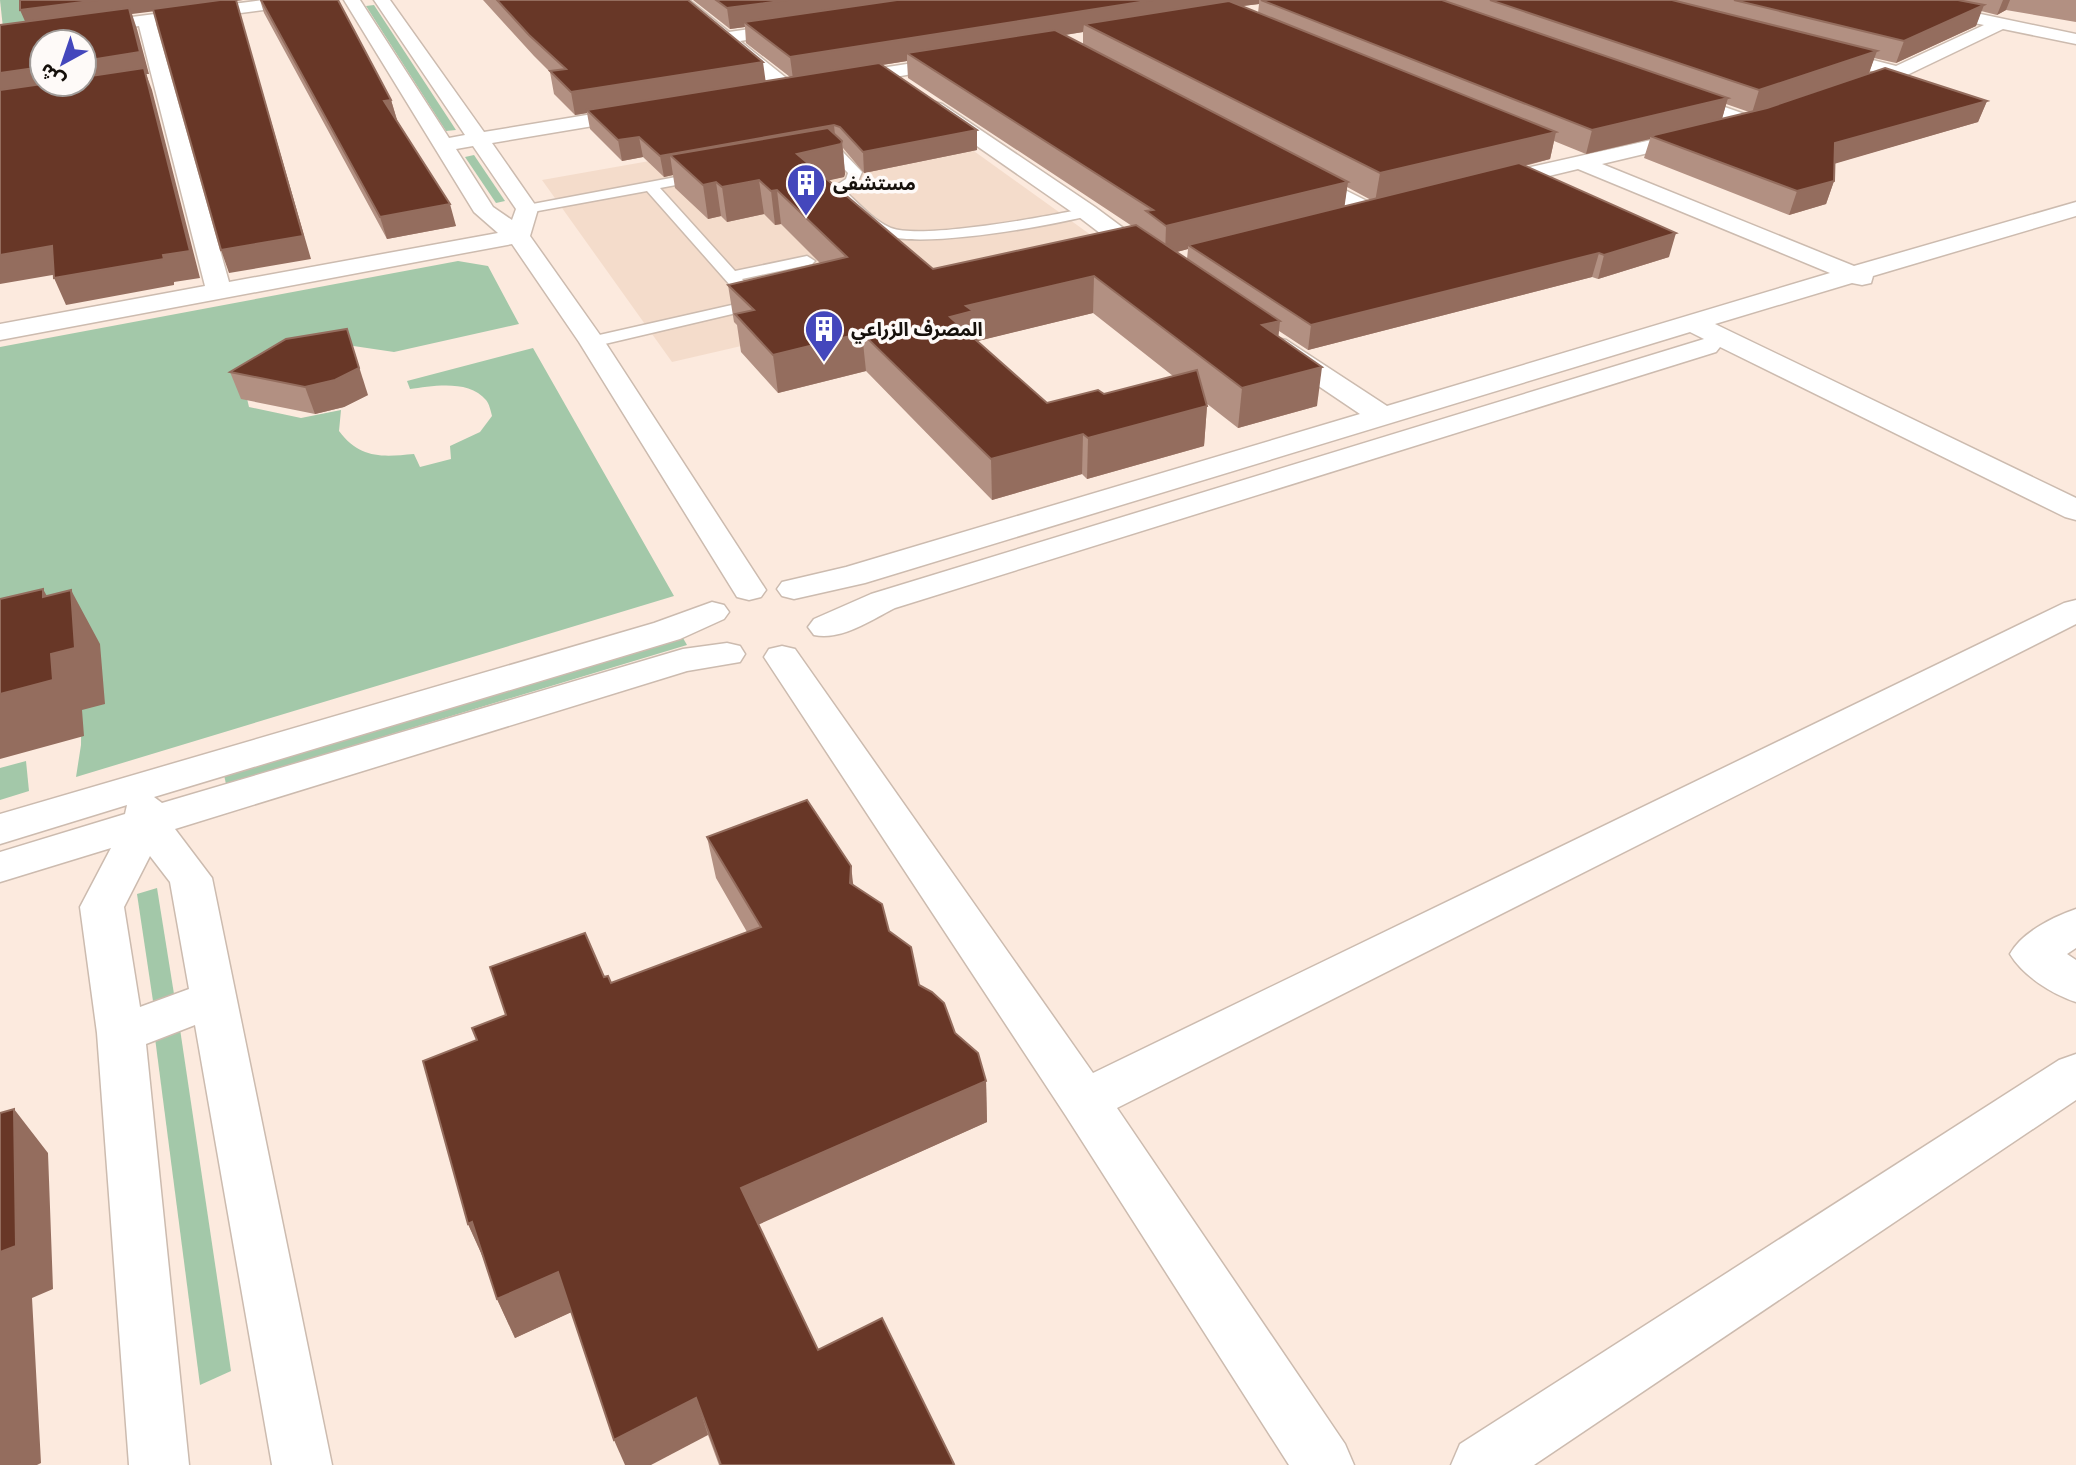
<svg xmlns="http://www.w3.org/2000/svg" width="2076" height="1465" viewBox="0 0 2076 1465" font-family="'Space Grotesk','Noto Sans Arabic',sans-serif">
  <rect width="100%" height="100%" fill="#fceade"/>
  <path fill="#f4dccb" d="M 921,113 L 1123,258 L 672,362 L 542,180 Z"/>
  <g fill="#a3c8a9">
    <path d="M 0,0 L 93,0 L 129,9 L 3,28 Z"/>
    <path d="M 374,5 L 456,130 L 446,131 L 366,6 Z"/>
    <path d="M 474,155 L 505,201 L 496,203 L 465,157 Z"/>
    <path d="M 458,261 L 488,266 L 519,324 L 394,352 L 340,344 L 244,386 L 249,407 L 301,418 L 341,410 L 339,431 C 360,459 382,457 414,454 L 420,467 L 451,459 L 450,446 L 480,432 L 492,416 C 491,412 489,403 486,400 C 469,379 432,386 410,389 L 407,381 L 533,348 L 674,596 L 76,777 L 81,745 L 82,635 L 0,656 L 0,347 Z"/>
    <path d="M 683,638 L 687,645 L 226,784 L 224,775 Z"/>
    <path d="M 26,761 L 29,791 L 0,800 L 0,768 Z"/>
    <path d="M 157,888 L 174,994 L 153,1001 L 137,894 Z"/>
    <path d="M 180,1029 L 231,1371 L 200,1385 L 155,1038 Z"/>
  </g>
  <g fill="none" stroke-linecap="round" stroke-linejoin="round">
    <g stroke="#ccbbaf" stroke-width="3">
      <g id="lane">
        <path d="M 835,148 L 840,149 L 862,172 L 857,184 L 845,191 C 859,204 873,220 891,228 C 922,240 1050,216 1087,208 L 1094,212 L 1092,215 C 1048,226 923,249 883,235 C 862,227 842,206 829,190 L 846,179 L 848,173 L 832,156 L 816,159 L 809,155 L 811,152 Z"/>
        <path d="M 708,171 L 713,172 L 713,178 L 660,188 L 735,271 L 807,256 L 815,261 L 812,264 L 742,279 L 764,304 L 762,307 L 592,347 L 586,346 L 583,342 L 586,338 L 745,302 L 647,191 L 527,213 L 520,209 L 522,206 Z"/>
      </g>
    </g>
    <g stroke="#ccbbaf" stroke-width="3">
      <g id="street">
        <path d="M 263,0 L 309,0 L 301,5 L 156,24 L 229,282 L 498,233 L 474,212 L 344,0 L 360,0 L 449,138 L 465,135 L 374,0 L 390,0 L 484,132 L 641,106 L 648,108 L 651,112 L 648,116 L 641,118 L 492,143 L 538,209 L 530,236 L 605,342 L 766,590 L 761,597 L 749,600 L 737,597 L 579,342 L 512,244 L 0,340 L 0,324 L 205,286 L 139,26 L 0,44 L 0,34 ZM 473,146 L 516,209 L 512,220 L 493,207 L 456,149 Z"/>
        <path d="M 671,0 L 689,0 L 729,32 L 798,22 L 804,23 L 807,27 L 804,31 L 740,41 L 795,85 L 798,89 L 795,93 L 781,93 Z"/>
        <path d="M 1882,0 L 1914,0 L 2076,34 L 2076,44 L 2003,29 L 1905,76 L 1864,90 L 1855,84 L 1857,80 L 1879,73 L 1816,56 L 1813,52 L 1816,48 L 1822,47 L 1896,66 L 1984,25 L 1890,5 Z"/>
        <path d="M 959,56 L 968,61 L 965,65 L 842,86 L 833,80 L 842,74 Z"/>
        <path d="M 1673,89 L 1759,119 L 1762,123 L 1759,127 L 1745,127 L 1666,99 L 1663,95 L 1666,91 Z"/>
        <path d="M 935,102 L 942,104 L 1095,207 L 1161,256 L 1164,261 L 1161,266 L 1152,268 L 1143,266 L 1079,217 L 928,112 L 925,108 L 928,104 Z"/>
        <path d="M 1696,130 L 1703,132 L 1706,136 L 1703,140 L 1602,164 L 1854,266 L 2076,202 L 2076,216 L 1873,276 L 1871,283 L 1862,285 L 1852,283 L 1715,324 L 2076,498 L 2076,520 L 2065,517 L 1720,347 L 1716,352 L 895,608 C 871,620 841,641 814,635 L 808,627 L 814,619 L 871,594 L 1704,339 L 1690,332 L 865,583 L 794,599 L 782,596 L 777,589 L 782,582 L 846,567 L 1360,414 L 1268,352 L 1264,346 L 1268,340 L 1277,338 L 1286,340 L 1387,406 L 1830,273 L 1578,169 L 1486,191 L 1478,189 L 1475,184 L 1478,179 L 1486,177 Z"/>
        <path d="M 1299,167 L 1379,207 L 1382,212 L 1379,217 L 1363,217 L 1291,179 L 1288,174 L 1291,169 Z"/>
        <path d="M 2076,600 L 2076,624 L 1117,1108 L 1345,1444 L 1354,1465 L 1289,1465 L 1066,1116 L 764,657 L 769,649 L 782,646 L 795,649 L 1093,1073 L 2064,603 Z"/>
        <path d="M 712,602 L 724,605 L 729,612 L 724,619 L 680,639 L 154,797 L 162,803 L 683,649 L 727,643 L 740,646 L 745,654 L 740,662 L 687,671 L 175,829 L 212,878 L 332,1465 L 272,1465 L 195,1025 L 146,1044 L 189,1465 L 129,1465 L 97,1033 L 80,907 L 111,848 L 0,882 L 0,852 L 125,814 L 127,805 L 0,844 L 0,814 L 654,623 ZM 150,856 L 170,882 L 189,989 L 140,1007 L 124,907 Z"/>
        <path d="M 2076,909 L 2076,948 L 2067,954 L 2076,960 L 2076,1002 C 2052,994 2023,976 2010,954 C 2022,932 2053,917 2076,909 Z"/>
        <path d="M 2076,1054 L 2076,1100 L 1534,1465 L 1451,1465 L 1460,1444 L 2059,1060 Z"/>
      </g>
    </g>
    <use href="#lane" fill="#fff" fill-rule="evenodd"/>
    <use href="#street" fill="#fff" fill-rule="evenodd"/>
  </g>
  <g fill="#b29082" fill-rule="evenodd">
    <path d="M 260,0 L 338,0 L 391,100 L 397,120 L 456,226 L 387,239 L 264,13 Z"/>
    <path d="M 483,0 L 688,0 L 766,81 L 790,77 L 746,43 L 745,27 L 730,29 L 693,0 L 2076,0 L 2076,22 L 2006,10 L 1997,15 L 1981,11 L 1976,26 L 1896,63 L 1874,58 L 1869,73 L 1987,101 L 1978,122 L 1835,163 L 1834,181 L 1826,204 L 1789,215 L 1644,158 L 1650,139 L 1586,154 L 1554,141 L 1550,159 L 1525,166 L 1669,257 L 1598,279 L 1592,277 L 1308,350 L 1279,331 L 1278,336 L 1317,406 L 1238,428 L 1206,403 L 1207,406 L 1204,446 L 1087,479 L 1082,474 L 992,500 L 866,371 L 778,393 L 741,352 L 737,325 L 734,322 L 728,285 L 820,263 L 781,224 L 775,225 L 764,214 L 727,222 L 721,216 L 708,219 L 675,188 L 673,175 L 664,177 L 643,157 L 622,161 L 590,129 L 587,113 L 575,115 L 554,94 L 550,72 L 534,56 ZM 1259,4 L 1258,13 L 1242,6 ZM 1083,32 L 1083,45 L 1065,35 ZM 907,61 L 908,78 L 1132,226 L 933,269 L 828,180 L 844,177 L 845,174 L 843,148 L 864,173 L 977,150 L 882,65 ZM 1726,104 L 1749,112 L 1722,119 ZM 1347,187 L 1371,200 L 1344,206 ZM 1188,249 L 1187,259 L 1177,252 ZM 1093,313 L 1173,376 L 1104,394 L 1047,403 L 977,341 Z"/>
    <path d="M 230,372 L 368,395 L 344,407 L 315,414 L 241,399 Z"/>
    <path d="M 707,837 L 853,886 L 889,931 L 919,985 L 955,1033 L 986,1081 L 987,1122 L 758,1224 L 818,1350 L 882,1318 L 954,1465 L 719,1465 L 708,1435 L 571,1312 L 515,1338 L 497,1299 L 483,1257 L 468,1224 L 477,1040 L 604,977 L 611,983 L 747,932 L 716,878 Z"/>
  </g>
  <g fill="#946d5e">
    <path d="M 98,0 L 243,0 L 236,1 L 311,259 L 229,273 L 221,250 L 236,1 L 132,14 L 137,29 L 149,74 L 146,74 L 152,90 L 200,278 L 174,282 L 174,285 L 66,305 L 54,278 L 164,259 L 0,97 L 0,73 L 42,67 L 42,84 L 84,84 L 84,61 L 28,28 L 20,10 Z"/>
    <path d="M 788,0 L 934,0 L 744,22 L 745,27 L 730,29 L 727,8 Z"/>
    <path d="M 1153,0 L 1259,0 L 1259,4 L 1227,8 L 1084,24 L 1083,32 L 916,59 L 907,53 L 907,61 L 793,79 L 790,57 Z"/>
    <path d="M 2003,0 L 2010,0 L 2006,10 L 1997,15 Z"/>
    <path d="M 1984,5 L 1976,26 L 1896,63 L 1904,41 Z"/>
    <path d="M 1877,51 L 1869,73 L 1752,113 L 1759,90 Z"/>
    <path d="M 763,62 L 766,84 L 587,110 L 587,113 L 575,115 L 571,92 Z"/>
    <path d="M 1728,98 L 1721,122 L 1650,136 L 1650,139 L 1586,154 L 1592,130 Z"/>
    <path d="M 391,100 L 397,120 L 384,101 Z"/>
    <path d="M 1987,101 L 1978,122 L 1827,166 L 1835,143 Z"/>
    <path d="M 834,125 L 836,145 L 842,141 L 845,174 L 844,177 L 800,187 L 797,154 L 670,155 L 673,175 L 664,177 L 660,156 Z"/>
    <path d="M 977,130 L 977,150 L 864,173 L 863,152 Z"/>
    <path d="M 1556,132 L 1550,159 L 1375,202 L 1380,173 Z"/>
    <path d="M 639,137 L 643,157 L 622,161 L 618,140 Z"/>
    <path d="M 759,180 L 764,214 L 727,222 L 722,187 Z"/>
    <path d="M 1834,181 L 1826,204 L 1789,215 L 1797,191 Z"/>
    <path d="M 716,182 L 721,216 L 708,219 L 703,185 Z"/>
    <path d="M 1348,182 L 1344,210 L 1188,245 L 1188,249 L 1165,255 L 1166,226 Z"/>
    <path d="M 777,190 L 781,224 L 775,225 L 771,191 Z"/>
    <path d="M 450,204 L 456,226 L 387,239 L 380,217 Z"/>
    <path d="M 1676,233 L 1669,257 L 1598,279 L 1604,255 Z"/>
    <path d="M 52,246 L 64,273 L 0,284 L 0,255 Z"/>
    <path d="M 1599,253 L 1592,277 L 1308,350 L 1311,325 Z"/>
    <path d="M 1094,276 L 1093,313 L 974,342 L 950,317 L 966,306 Z"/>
    <path d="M 1280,321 L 1276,358 L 1262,325 Z"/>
    <path d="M 347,329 L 368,395 L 344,407 L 315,414 L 305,387 Z"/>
    <path d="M 862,333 L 866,371 L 778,393 L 773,355 Z"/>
    <path d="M 1322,367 L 1317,406 L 1238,428 L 1242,388 Z"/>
    <path d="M 1207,406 L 1204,446 L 1087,479 L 1088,438 Z"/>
    <path d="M 1083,434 L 1082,474 L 992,500 L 991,459 Z"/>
    <path d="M 43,589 L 73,643 L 71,590 L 100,644 L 105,704 L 82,710 L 84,736 L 0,759 L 0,694 L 43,597 Z"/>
    <path d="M 851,866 L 856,907 L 850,883 Z"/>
    <path d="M 986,1081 L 987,1122 L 751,1228 L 741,1188 Z"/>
    <path d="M 14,1109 L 48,1153 L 53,1289 L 32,1298 L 41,1463 L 37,1465 L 0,1465 L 0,1252 Z"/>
    <path d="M 472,1222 L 486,1264 L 468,1224 Z"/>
    <path d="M 558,1272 L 574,1311 L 515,1338 L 497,1299 Z"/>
    <path d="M 696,1398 L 708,1435 L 651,1465 L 625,1465 L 614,1440 Z"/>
  </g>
  <g fill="#683727" stroke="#946d5e" stroke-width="2">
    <path d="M 20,0 L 98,0 L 20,10 Z"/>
    <path d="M 220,0 L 236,0 L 303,236 L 221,250 L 153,9 Z"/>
    <path d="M 261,0 L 338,0 L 391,100 L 384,101 L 450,204 L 380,217 Z"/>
    <path d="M 497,0 L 688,0 L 763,62 L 571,92 L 550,71 L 566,69 L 529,35 Z"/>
    <path d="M 716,0 L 788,0 L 727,8 Z"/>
    <path d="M 897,0 L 1153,0 L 790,57 L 744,22 Z"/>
    <path d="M 1261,0 L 1442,0 L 1728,98 L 1592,130 Z"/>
    <path d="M 1490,0 L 1672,0 L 1877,51 L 1759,90 Z"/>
    <path d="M 1734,0 L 1958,0 L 1984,5 L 1904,41 Z"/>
    <path d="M 1229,1 L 1556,132 L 1380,173 L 1084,24 Z"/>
    <path d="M 129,8 L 140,52 L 84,61 L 84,42 L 42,42 L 42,67 L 0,73 L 0,25 Z"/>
    <path d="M 1055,30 L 1348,182 L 1166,226 L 1146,211 L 1153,210 L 907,53 Z"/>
    <path d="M 879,63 L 977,130 L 863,152 L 840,127 L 834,125 L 660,156 L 639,137 L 618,140 L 587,110 Z"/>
    <path d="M 144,68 L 190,251 L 163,255 L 164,259 L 54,278 L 52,246 L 0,255 L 0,90 L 42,84 L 84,84 L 84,77 Z"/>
    <path d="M 1885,68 L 1987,101 L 1835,143 L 1834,181 L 1797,191 L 1650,136 L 1767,108 Z"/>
    <path d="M 828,128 L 842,141 L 841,144 L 797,154 L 933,269 L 1136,225 L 1280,321 L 1262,325 L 1322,367 L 1242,388 L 1094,276 L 966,306 L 973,311 L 950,317 L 1047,403 L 1098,390 L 1104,394 L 1197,370 L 1207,406 L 1088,438 L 1083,434 L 991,459 L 862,333 L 773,355 L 735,314 L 754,310 L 728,285 L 847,257 L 777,190 L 771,191 L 759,180 L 722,187 L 716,182 L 703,185 L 670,155 Z"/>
    <path d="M 1519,163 L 1676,233 L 1604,255 L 1599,253 L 1311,325 L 1188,245 Z"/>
    <path d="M 347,329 L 359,368 L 335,380 L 305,387 L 230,372 L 286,339 Z"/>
    <path d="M 43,589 L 43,597 L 71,590 L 75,648 L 51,654 L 53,680 L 0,694 L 0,599 Z"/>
    <path d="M 807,800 L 851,866 L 850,883 L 882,904 L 889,931 L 911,947 L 919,985 L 932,992 L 944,1003 L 955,1033 L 978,1053 L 986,1081 L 741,1188 L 818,1350 L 882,1318 L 954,1464 L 952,1465 L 721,1465 L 696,1398 L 614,1440 L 558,1272 L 497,1299 L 472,1222 L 468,1224 L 423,1061 L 477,1040 L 472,1028 L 506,1015 L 490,967 L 585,933 L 604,977 L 608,976 L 611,983 L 761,927 L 707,837 Z"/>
    <path d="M 14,1109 L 16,1246 L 0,1252 L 0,1113 Z"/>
  </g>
  <defs>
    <g id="building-pin" transform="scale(2.0125)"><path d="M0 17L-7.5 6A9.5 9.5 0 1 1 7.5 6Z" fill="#4447bc" stroke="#fefaf8"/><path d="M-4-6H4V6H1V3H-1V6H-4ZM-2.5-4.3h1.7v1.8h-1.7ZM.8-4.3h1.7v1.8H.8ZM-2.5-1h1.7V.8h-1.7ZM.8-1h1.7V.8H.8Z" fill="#fff"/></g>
  </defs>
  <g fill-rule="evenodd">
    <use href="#building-pin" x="806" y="183"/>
    <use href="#building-pin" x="824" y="329"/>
  </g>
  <g text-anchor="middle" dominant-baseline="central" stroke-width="7" stroke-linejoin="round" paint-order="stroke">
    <g font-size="19" font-weight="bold" fill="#15100b" stroke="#fefaf8" text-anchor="start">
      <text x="833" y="183">مستشفى</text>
      <text x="851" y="329">المصرف الزراعي</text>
    </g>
  </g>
  <g transform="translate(63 63) rotate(220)"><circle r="33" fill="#fefaf8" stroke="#a19c99" stroke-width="2"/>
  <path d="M0-5L12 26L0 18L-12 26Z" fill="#4447bc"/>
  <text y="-10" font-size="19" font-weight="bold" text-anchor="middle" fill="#15100b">ش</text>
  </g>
</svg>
